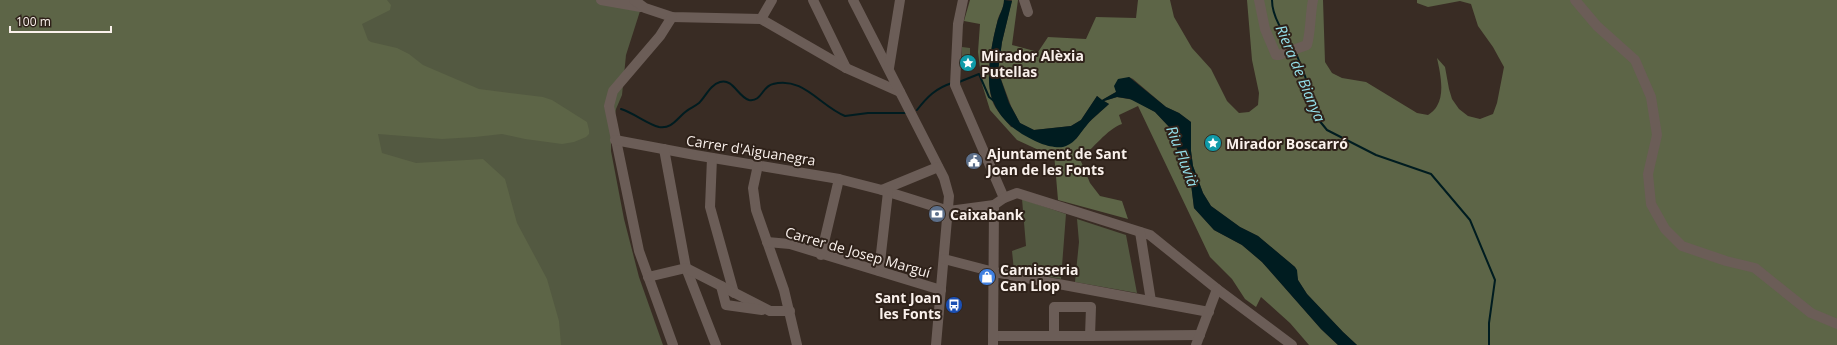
<svg xmlns="http://www.w3.org/2000/svg" width="1837" height="345" viewBox="0 0 1837 345" font-family="'Open Sans',sans-serif">
  <rect width="100%" height="100%" fill="#392c24"/>
  <g fill="#535941">
    <path d="M 0,0 L 626,0 L 641,8 L 626,55 L 622,95 L 616,109 L 611,136 L 611,151 L 624,219 L 639,277 L 663,345 L 0,345 Z"/>
    <path d="M 962,47 L 970,48 L 970,68 L 962,68 Z"/>
    <path d="M 1022,199 L 1066,214 L 1061,279 L 1014,271 L 1012,251 L 1026,246 Z"/>
    <path d="M 1077,219 L 1126,235 L 1137,293 L 1075,282 L 1079,242 Z"/>
  </g>
  <g fill="#5d6547">
    <path d="M 0,0 L 387,0 L 391,5 L 390,10 L 362,24 L 368,40 L 371,42 L 397,48 L 409,54 L 423,65 L 479,89 L 543,97 L 552,100 L 587,122 L 589,130 L 589,134 L 586,137 L 574,142 L 562,144 L 525,139 L 502,134 L 475,137 L 442,139 L 378,134 L 382,153 L 416,163 L 483,159 L 505,179 L 517,223 L 547,279 L 559,321 L 561,345 L 0,345 Z"/>
    <path d="M 970,0 L 1004,0 C 1004,9 998,15 997,23 C 991,47 985,76 992,100 C 995,110 1005,119 1011,127 L 1076,139 L 1087,124 L 1109,104 L 1104,101 L 1117,97 L 1134,100 L 1155,112 L 1172,130 L 1181,164 L 1191,184 L 1194,208 L 1214,230 L 1242,245 L 1262,262 L 1321,329 L 1338,345 L 1309,345 L 1290,323 L 1261,297 L 1256,307 L 1245,299 L 1232,279 L 1210,257 L 1138,106 L 1119,115 L 1122,124 C 1107,129 1093,149 1080,159 L 1090,183 L 1100,196 L 1122,201 L 1128,219 L 1058,200 L 1054,153 L 1043,152 L 1017,140 L 990,110 L 982,84 L 978,52 L 980,24 L 964,21 Z"/>
    <path d="M 1012,0 L 1018,0 L 1012,45 L 1038,52 L 1048,37 L 1086,39 L 1096,17 L 1136,18 L 1138,0 L 1170,0 L 1174,17 L 1192,48 L 1211,69 L 1227,101 L 1239,113 L 1249,112 L 1258,105 L 1259,93 L 1252,60 L 1247,0 L 1323,0 L 1325,62 L 1332,73 L 1342,78 L 1366,82 L 1417,113 L 1428,115 C 1431,113 1435,110 1437,106 C 1445,93 1440,72 1437,58 L 1445,67 L 1449,89 L 1452,99 L 1459,109 L 1468,116 L 1480,119 L 1493,114 L 1497,103 L 1504,67 L 1493,47 L 1478,26 L 1471,4 L 1460,1 L 1428,7 L 1417,3 L 1417,0 L 1837,0 L 1837,345 L 1357,345 L 1343,332 L 1307,294 L 1298,280 L 1295,267 L 1258,236 L 1240,227 L 1211,206 L 1203,193 L 1193,166 L 1191,151 L 1191,122 L 1179,113 L 1166,107 L 1133,79 L 1129,77 L 1116,92 L 1102,100 L 1097,96 L 1081,120 L 1071,126 L 1034,130 L 1020,123 L 1011,106 L 998,71 L 1002,42 Z"/>
  </g>
  <path fill="#001c20" d="M 1004,0 L 1012,1 L 1002,42 L 998,71 L 1009,103 L 1020,123 L 1034,130 L 1071,126 L 1081,120 L 1097,96 L 1102,100 L 1116,92 L 1114,86 L 1118,79 L 1129,77 L 1166,107 L 1179,113 L 1191,122 L 1191,151 L 1193,166 L 1203,193 L 1211,206 L 1240,227 L 1258,236 L 1295,267 L 1297,270 L 1298,280 L 1307,294 L 1343,332 L 1357,345 L 1338,345 L 1321,329 L 1262,262 L 1242,245 L 1214,230 L 1194,208 L 1191,184 L 1181,164 L 1172,130 L 1155,112 L 1130,99 L 1117,97 L 1104,101 L 1109,104 C 1102,111 1093,117 1087,125 C 1080,133 1076,142 1066,146 C 1060,149 1048,146 1042,144 C 1014,133 990,113 989,81 C 989,62 992,41 997,23 C 999,15 1004,8 1004,0 Z"/>
  <g fill="none" stroke-linecap="round" stroke-linejoin="round">
    <g stroke="#001c20" stroke-width="2">
      <path d="M 1272,0 C 1272,17 1284,34 1293,47"/>
      <path d="M 1296,53 L 1305,76 L 1318,119 L 1327,130 L 1376,155 L 1431,174 L 1470,220 L 1495,280 L 1489,323 L 1489,345"/>
      <path d="M 959,82 L 979,74 L 989,97 L 994,101"/>
      <path d="M 621,109 C 634,113 647,124 659,127 C 671,129 676,120 684,113 C 688,109 694,107 699,103 C 706,96 710,85 720,82 C 733,78 738,97 749,100 C 762,102 762,86 773,84 C 803,76 820,106 845,116 L 868,113 L 907,113"/>
      <path d="M 917,110 C 927,97 936,88 952,83"/>
    </g>
    <g stroke="#6b5d57" stroke-width="10">
      <path d="M 601,0 L 641,7"/>
      <path d="M 634,0 L 645,8 L 672,17 L 761,19 L 846,68 L 900,92"/>
      <path d="M 813,0 L 846,68"/>
      <path d="M 853,0 L 944,178 L 949,196 L 936,345"/>
      <path d="M 963,0 L 958,24 L 955,85 L 1004,198"/>
      <path d="M 1024,0 L 1028,12"/>
      <path d="M 1259,0 L 1265,29 L 1276,55 L 1279,55 L 1307,45 C 1311,30 1310,15 1313,0"/>
      <path d="M 1575,0 L 1597,26 L 1635,60 L 1651,97 L 1657,135 L 1648,174 L 1651,204 L 1665,229 L 1682,246 L 1726,261 L 1755,268 L 1811,313 L 1837,324"/>
      <path d="M 672,17 L 660,36 L 613,91 L 609,106 L 639,251 L 673,345"/>
      <path d="M 761,19 L 772,0"/>
      <path d="M 889,68 L 900,0"/>
      <path d="M 615,140 L 695,155 L 839,179 L 882,190 L 949,211 L 994,205 L 1004,198 L 1017,193 L 1150,235 L 1217,289 L 1292,345"/>
      <path d="M 664,149 L 686,268 L 716,345"/>
      <path d="M 712,158 L 710,207 L 734,293"/>
      <path d="M 758,165 L 753,188 L 756,210 L 784,290 L 797,345"/>
      <path d="M 882,190 L 938,167"/>
      <path d="M 1140,232 L 1151,301"/>
      <path d="M 767,242 L 790,244 L 941,290"/>
      <path d="M 821,255 L 839,179"/>
      <path d="M 944,259 L 994,272 L 1209,312"/>
      <path d="M 879,271 L 888,192"/>
      <path d="M 648,277 L 686,268 L 770,311 L 790,311"/>
      <path d="M 721,286 L 726,305 L 762,310"/>
      <path d="M 993,336 L 1090,336 L 1091,307 L 1054,307 L 1054,336"/>
      <path d="M 1090,336 L 1200,335"/>
      <path d="M 993,345 L 994,205"/>
      <path d="M 1196,345 L 1217,289"/>
    </g>
  </g>
  <defs>
    <g id="sight-disc" transform="scale(0.9)"><circle r="9.5" fill="#0f9aa8" stroke="#2f221a"/><path d="M0-6L1.8-2.2L6-1.7L2.9 1.2L3.7 5.4L0 3.3L-3.7 5.4L-2.9 1.2L-6-1.7L-1.8-2.2Z" fill="#fff"/></g>
    <g id="civic-disc" transform="scale(0.9)"><circle r="9.5" fill="#5c6f8a" stroke="#2f221a"/><path d="M-.6-6.5H3V-4.5H.6V-3L4-1V1h2V6H-6V1h2V-1L-.6-3ZM-1.2 2.5V6h2.4V2.5Z" fill="#fff"/></g>
    <g id="bank-disc" transform="scale(0.9)"><circle r="9.5" fill="#5c6f8a" stroke="#2f221a"/><path d="M-6-4H6V4H-6ZM0-2.3a2.3 2.3 0 1 0 0 4.6a2.3 2.3 0 1 0 0-4.6Z" fill="#fff"/></g>
    <g id="shop-disc" transform="scale(0.9)"><circle r="9.5" fill="#3f7fe0" stroke="#2f221a"/><path d="M-5-2.5h2.3a2.7 3.5 0 0 1 5.4 0H5L5.5 6h-11ZM-1.5-2.5h3a1.5 2.3 0 0 0-3 0Z" fill="#fff"/></g>
    <g id="bus-disc" transform="scale(0.9)"><circle r="9.5" fill="#1a4fb4" stroke="#2f221a"/><path d="M-5-6H5V4H4V6H2V4H-2V6H-4V4H-5ZM-3.5-4V0h7V-4ZM-3.5 1.2v1.5H-2V1.2ZM2 1.2v1.5H3.5V1.2Z" fill="#fff"/></g>
  </defs>
  <g fill-rule="evenodd">
    <use href="#sight-disc" x="968" y="63"/>
    <use href="#sight-disc" x="1213" y="143"/>
    <use href="#civic-disc" x="974" y="161"/>
    <use href="#bank-disc" x="937" y="214"/>
    <use href="#shop-disc" x="987" y="277"/>
    <use href="#bus-disc" x="954" y="305"/>
  </g>
  <g text-anchor="middle" dominant-baseline="central" stroke-width="4" stroke-linejoin="round" paint-order="stroke">
    <g font-size="14" font-weight="bold" fill="#faf1ec" stroke="#2f221a" text-anchor="start">
      <text x="981" y="55">Mirador Alèxia<tspan x="981" dy="16">Putellas</tspan></text>
      <text x="1226" y="143">Mirador Boscarró</text>
      <text x="987" y="153">Ajuntament de Sant<tspan x="987" dy="16">Joan de les Fonts</tspan></text>
      <text x="950" y="214">Caixabank</text>
      <text x="1000" y="269">Carnisseria<tspan x="1000" dy="16">Can Llop</tspan></text>
      <text x="941" y="297" text-anchor="end">Sant Joan<tspan x="941" dy="16">les Fonts</tspan></text>
    </g>
    <g font-size="14" fill="#faf1ec" stroke="#2f221a">
      <text transform="translate(751 150) rotate(9)">Carrer d'Aiguanegra</text>
      <text transform="translate(858 252) rotate(16)">Carrer de Josep Marguí</text>
    </g>
    <g font-size="15" font-style="italic" fill="#94dfea" stroke="#2f221a">
      <text transform="translate(1301 73) rotate(67)">Riera de Bianya</text>
      <text transform="translate(1183 156) rotate(69)">Riu Fluvià</text>
    </g>
  </g>
  <path d="M10 26v6h101v-6" fill="none" stroke="#faf1ec" stroke-width="2"/>
  <text x="16" y="26" font-size="12" fill="#faf1ec" stroke="#2f221a" stroke-width="3" paint-order="stroke">100 m</text>
</svg>
